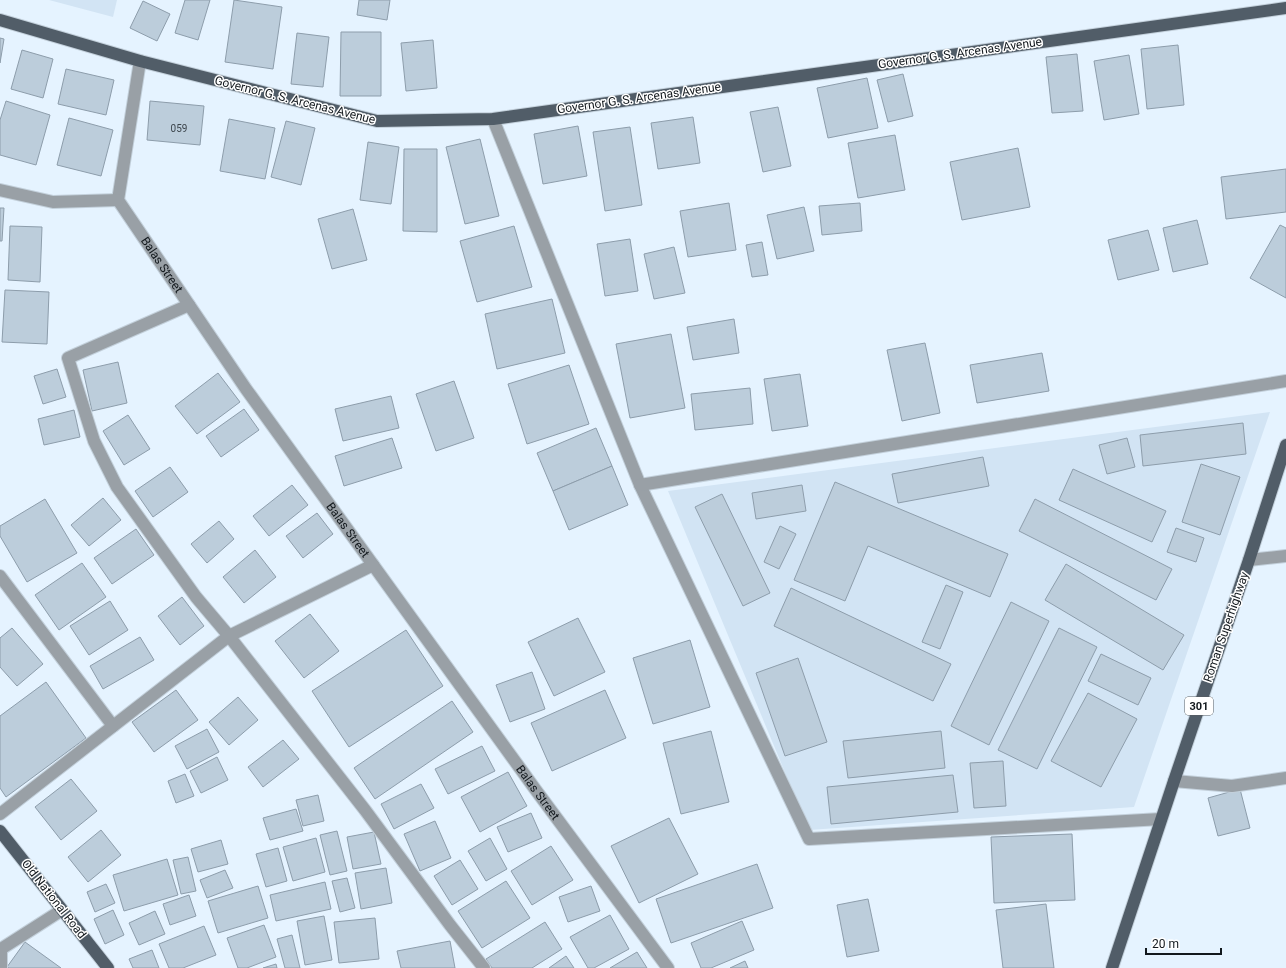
<svg xmlns="http://www.w3.org/2000/svg" width="1286" height="968" viewBox="0 0 1286 968" font-family="Roboto,sans-serif">
  <rect width="100%" height="100%" fill="#e5f3ff"/>
  <g fill="#d2e4f4">
    <path d="M 49,0 L 117,0 L 113,17 Z"/>
    <path d="M 1270,412 L 1134,807 L 809,830 L 668,491 Z"/>
  </g>
  <g fill="#bccddb" stroke="#8d9dab">
    <path d="M 185,0 L 210,0 L 198,40 L 175,33 Z"/>
    <path d="M 234,0 L 282,7 L 273,69 L 225,62 Z"/>
    <path d="M 359,0 L 390,0 L 387,20 L 357,15 Z"/>
    <path d="M 143,1 L 170,14 L 157,41 L 130,28 Z"/>
    <path d="M 341,32 L 381,32 L 381,96 L 340,96 Z"/>
    <path d="M 297,33 L 329,37 L 323,87 L 291,84 Z"/>
    <path d="M 0,38 L 4,39 L 0,63 Z"/>
    <path d="M 433,40 L 437,88 L 406,91 L 401,43 Z"/>
    <path d="M 1178,45 L 1184,105 L 1147,109 L 1141,49 Z"/>
    <path d="M 22,50 L 53,59 L 43,98 L 11,89 Z"/>
    <path d="M 1077,54 L 1083,111 L 1052,113 L 1046,57 Z"/>
    <path d="M 1129,55 L 1139,114 L 1104,120 L 1094,61 Z"/>
    <path d="M 66,69 L 114,80 L 106,115 L 58,104 Z"/>
    <path d="M 903,74 L 913,116 L 888,122 L 877,80 Z"/>
    <path d="M 867,78 L 878,128 L 828,138 L 817,88 Z"/>
    <path d="M 6,101 L 50,115 L 36,165 L 0,155 L 0,120 Z"/>
    <path d="M 150,101 L 204,106 L 200,145 L 147,140 Z"/>
    <path d="M 778,107 L 791,166 L 763,172 L 750,112 Z"/>
    <path d="M 693,117 L 700,163 L 658,169 L 651,123 Z"/>
    <path d="M 69,118 L 113,130 L 101,176 L 57,165 Z"/>
    <path d="M 229,119 L 275,128 L 265,179 L 220,171 Z"/>
    <path d="M 286,121 L 315,128 L 301,185 L 271,177 Z"/>
    <path d="M 578,126 L 587,176 L 543,184 L 534,134 Z"/>
    <path d="M 630,127 L 642,205 L 605,211 L 593,132 Z"/>
    <path d="M 895,135 L 905,190 L 858,198 L 848,143 Z"/>
    <path d="M 480,139 L 499,216 L 465,224 L 446,147 Z"/>
    <path d="M 368,142 L 399,147 L 391,204 L 360,200 Z"/>
    <path d="M 1018,148 L 1030,207 L 962,220 L 950,162 Z"/>
    <path d="M 404,149 L 437,149 L 437,232 L 403,231 Z"/>
    <path d="M 1286,169 L 1286,212 L 1226,219 L 1221,177 Z"/>
    <path d="M 729,203 L 736,250 L 688,257 L 680,211 Z"/>
    <path d="M 860,203 L 862,231 L 822,235 L 819,206 Z"/>
    <path d="M 804,207 L 814,251 L 777,259 L 767,215 Z"/>
    <path d="M 0,208 L 4,208 L 2,241 L 0,241 Z"/>
    <path d="M 353,209 L 367,260 L 332,269 L 318,219 Z"/>
    <path d="M 1197,220 L 1208,264 L 1173,272 L 1163,228 Z"/>
    <path d="M 1280,225 L 1286,228 L 1286,298 L 1250,278 Z"/>
    <path d="M 10,226 L 42,227 L 40,282 L 8,280 Z"/>
    <path d="M 514,226 L 532,287 L 477,302 L 460,241 Z"/>
    <path d="M 1148,230 L 1159,270 L 1118,280 L 1108,240 Z"/>
    <path d="M 630,239 L 638,291 L 605,296 L 597,244 Z"/>
    <path d="M 762,242 L 768,275 L 752,277 L 746,245 Z"/>
    <path d="M 674,247 L 685,293 L 654,299 L 644,254 Z"/>
    <path d="M 5,290 L 49,292 L 47,344 L 2,342 Z"/>
    <path d="M 552,299 L 565,353 L 497,369 L 485,314 Z"/>
    <path d="M 734,319 L 739,353 L 693,360 L 687,327 Z"/>
    <path d="M 671,334 L 685,408 L 630,418 L 616,344 Z"/>
    <path d="M 925,343 L 940,413 L 902,421 L 887,350 Z"/>
    <path d="M 1042,353 L 1049,391 L 977,403 L 970,365 Z"/>
    <path d="M 118,362 L 127,403 L 92,411 L 83,370 Z"/>
    <path d="M 569,365 L 589,424 L 527,444 L 508,384 Z"/>
    <path d="M 57,369 L 66,397 L 43,404 L 34,376 Z"/>
    <path d="M 218,373 L 240,402 L 197,434 L 175,406 Z"/>
    <path d="M 800,374 L 808,426 L 772,431 L 764,379 Z"/>
    <path d="M 454,381 L 474,438 L 436,451 L 416,394 Z"/>
    <path d="M 750,388 L 753,424 L 695,430 L 691,394 Z"/>
    <path d="M 391,396 L 399,428 L 343,441 L 335,409 Z"/>
    <path d="M 244,409 L 259,430 L 221,457 L 206,436 Z"/>
    <path d="M 74,410 L 80,437 L 44,445 L 38,419 Z"/>
    <path d="M 128,415 L 150,449 L 124,465 L 103,431 Z"/>
    <path d="M 1243,423 L 1246,454 L 1143,466 L 1140,435 Z"/>
    <path d="M 596,428 L 612,466 L 553,491 L 537,453 Z"/>
    <path d="M 392,438 L 402,468 L 344,486 L 335,456 Z"/>
    <path d="M 1127,438 L 1135,467 L 1107,474 L 1099,445 Z"/>
    <path d="M 983,457 L 989,486 L 898,503 L 892,474 Z"/>
    <path d="M 1201,464 L 1240,477 L 1220,535 L 1182,522 Z"/>
    <path d="M 612,466 L 628,505 L 569,530 L 553,491 Z"/>
    <path d="M 170,467 L 188,492 L 153,517 L 135,491 Z"/>
    <path d="M 1073,469 L 1166,511 L 1152,542 L 1059,500 Z"/>
    <path d="M 835,482 L 1008,554 L 990,597 L 868,546 L 845,601 L 794,580 Z"/>
    <path d="M 292,485 L 308,505 L 269,536 L 253,516 Z"/>
    <path d="M 802,485 L 806,511 L 756,519 L 752,493 Z"/>
    <path d="M 722,494 L 770,593 L 743,606 L 695,507 Z"/>
    <path d="M 103,498 L 121,520 L 89,546 L 71,525 Z"/>
    <path d="M 45,499 L 77,553 L 27,582 L 0,536 L 0,526 Z"/>
    <path d="M 1035,499 L 1172,569 L 1156,600 L 1019,531 Z"/>
    <path d="M 317,513 L 333,534 L 303,558 L 286,536 Z"/>
    <path d="M 219,521 L 234,539 L 207,563 L 191,544 Z"/>
    <path d="M 780,526 L 796,534 L 779,569 L 764,562 Z"/>
    <path d="M 1176,528 L 1204,538 L 1196,562 L 1167,552 Z"/>
    <path d="M 136,529 L 154,555 L 112,584 L 94,558 Z"/>
    <path d="M 255,550 L 276,577 L 244,603 L 223,577 Z"/>
    <path d="M 82,563 L 106,597 L 59,630 L 35,595 Z"/>
    <path d="M 1066,564 L 1184,635 L 1163,670 L 1045,600 Z"/>
    <path d="M 946,585 L 963,592 L 940,649 L 922,642 Z"/>
    <path d="M 791,588 L 951,664 L 933,701 L 774,626 Z"/>
    <path d="M 182,597 L 204,626 L 180,645 L 158,616 Z"/>
    <path d="M 110,601 L 128,630 L 89,655 L 70,626 Z"/>
    <path d="M 1011,602 L 1049,621 L 989,745 L 951,726 Z"/>
    <path d="M 310,614 L 339,651 L 304,678 L 275,641 Z"/>
    <path d="M 578,618 L 605,672 L 554,696 L 528,642 Z"/>
    <path d="M 12,628 L 43,664 L 17,686 L 0,667 L 0,638 Z"/>
    <path d="M 1059,628 L 1097,647 L 1037,769 L 998,750 Z"/>
    <path d="M 406,630 L 443,686 L 349,747 L 312,691 Z"/>
    <path d="M 140,637 L 154,660 L 103,689 L 90,666 Z"/>
    <path d="M 690,640 L 710,707 L 653,724 L 633,658 Z"/>
    <path d="M 1101,654 L 1151,678 L 1138,705 L 1088,681 Z"/>
    <path d="M 798,658 L 827,742 L 785,756 L 756,673 Z"/>
    <path d="M 532,672 L 545,709 L 510,722 L 496,685 Z"/>
    <path d="M 46,682 L 86,738 L 6,797 L 0,788 L 0,716 Z"/>
    <path d="M 176,690 L 198,720 L 154,752 L 132,722 Z"/>
    <path d="M 605,690 L 626,738 L 552,771 L 531,723 Z"/>
    <path d="M 1088,693 L 1137,719 L 1101,787 L 1051,761 Z"/>
    <path d="M 238,697 L 258,720 L 229,745 L 209,722 Z"/>
    <path d="M 452,701 L 473,732 L 375,799 L 354,768 Z"/>
    <path d="M 207,729 L 219,752 L 187,769 L 175,746 Z"/>
    <path d="M 711,731 L 729,802 L 681,814 L 663,743 Z"/>
    <path d="M 941,731 L 945,768 L 848,778 L 843,741 Z"/>
    <path d="M 283,740 L 299,759 L 263,787 L 248,767 Z"/>
    <path d="M 482,746 L 495,771 L 448,794 L 435,769 Z"/>
    <path d="M 217,757 L 228,780 L 201,793 L 190,771 Z"/>
    <path d="M 1003,761 L 1006,806 L 974,808 L 970,763 Z"/>
    <path d="M 508,772 L 527,806 L 480,832 L 461,797 Z"/>
    <path d="M 185,774 L 194,796 L 176,803 L 168,781 Z"/>
    <path d="M 953,775 L 958,812 L 831,824 L 827,787 Z"/>
    <path d="M 71,779 L 97,811 L 61,840 L 35,807 Z"/>
    <path d="M 421,784 L 434,808 L 394,829 L 381,804 Z"/>
    <path d="M 1240,789 L 1250,828 L 1218,836 L 1208,798 Z"/>
    <path d="M 318,795 L 324,821 L 303,826 L 296,800 Z"/>
    <path d="M 296,809 L 303,831 L 270,840 L 263,818 Z"/>
    <path d="M 531,813 L 542,838 L 508,852 L 497,827 Z"/>
    <path d="M 669,818 L 698,874 L 639,903 L 611,846 Z"/>
    <path d="M 435,821 L 451,858 L 420,871 L 404,834 Z"/>
    <path d="M 101,830 L 121,855 L 88,882 L 68,857 Z"/>
    <path d="M 337,831 L 347,871 L 330,875 L 320,835 Z"/>
    <path d="M 374,832 L 381,864 L 353,869 L 347,837 Z"/>
    <path d="M 1072,834 L 1075,900 L 994,903 L 991,837 Z"/>
    <path d="M 316,838 L 325,872 L 293,881 L 283,847 Z"/>
    <path d="M 490,838 L 507,869 L 486,881 L 468,851 Z"/>
    <path d="M 221,840 L 228,864 L 198,872 L 191,849 Z"/>
    <path d="M 551,846 L 573,880 L 532,905 L 511,871 Z"/>
    <path d="M 278,848 L 287,881 L 266,887 L 256,854 Z"/>
    <path d="M 188,857 L 196,891 L 181,894 L 173,860 Z"/>
    <path d="M 167,859 L 178,895 L 124,911 L 113,875 Z"/>
    <path d="M 460,860 L 478,889 L 452,905 L 434,876 Z"/>
    <path d="M 757,864 L 773,908 L 671,943 L 656,899 Z"/>
    <path d="M 386,868 L 392,903 L 361,909 L 355,873 Z"/>
    <path d="M 225,870 L 233,888 L 207,898 L 200,880 Z"/>
    <path d="M 347,878 L 355,908 L 340,912 L 332,881 Z"/>
    <path d="M 506,881 L 530,918 L 482,948 L 458,911 Z"/>
    <path d="M 325,882 L 331,909 L 276,921 L 270,895 Z"/>
    <path d="M 106,884 L 115,903 L 95,912 L 87,892 Z"/>
    <path d="M 258,886 L 268,918 L 218,933 L 208,901 Z"/>
    <path d="M 591,886 L 600,911 L 568,922 L 559,897 Z"/>
    <path d="M 189,895 L 196,916 L 170,925 L 163,904 Z"/>
    <path d="M 868,899 L 879,951 L 847,957 L 837,905 Z"/>
    <path d="M 1046,904 L 1054,968 L 1003,968 L 996,910 Z"/>
    <path d="M 113,910 L 124,935 L 105,944 L 94,919 Z"/>
    <path d="M 155,911 L 165,934 L 139,945 L 129,923 Z"/>
    <path d="M 610,915 L 629,949 L 594,968 L 588,968 L 570,937 Z"/>
    <path d="M 324,916 L 332,960 L 305,965 L 297,921 Z"/>
    <path d="M 375,918 L 379,959 L 339,963 L 334,922 Z"/>
    <path d="M 742,921 L 754,950 L 711,968 L 701,968 L 691,943 Z"/>
    <path d="M 545,922 L 562,949 L 532,968 L 492,968 L 486,959 Z"/>
    <path d="M 264,925 L 276,957 L 247,968 L 238,968 L 227,938 Z"/>
    <path d="M 204,926 L 216,955 L 183,968 L 169,968 L 159,944 Z"/>
    <path d="M 292,935 L 300,968 L 285,968 L 277,939 Z"/>
    <path d="M 450,941 L 455,968 L 401,968 L 397,951 Z"/>
    <path d="M 25,942 L 61,968 L 9,968 L 7,967 Z"/>
    <path d="M 152,950 L 159,968 L 133,968 L 129,959 Z"/>
    <path d="M 637,952 L 647,968 L 610,968 Z"/>
    <path d="M 566,956 L 574,968 L 549,968 Z"/>
    <path d="M 745,961 L 748,968 L 730,968 Z"/>
    <path d="M 276,964 L 277,968 L 263,968 Z"/>
  </g>
  <g fill="none" stroke-linecap="round" stroke-linejoin="round">
    <g stroke="#c3d0db" stroke-width="14">
      <g id="minor">
        <path id="s1" d="M 140,61 L 118,200 L 246,389 L 535,789 L 668,968"/>
        <path d="M 493,119 L 640,485 L 809,839 L 1161,819"/>
        <path d="M 0,190 L 53,202 L 118,200"/>
        <path d="M 189,305 L 68,358 L 94,441 L 117,487 L 196,597 L 229,636 L 365,810 L 450,925 L 484,968"/>
        <path d="M 640,485 L 1286,381"/>
        <path d="M 1249,560 L 1286,556"/>
        <path d="M 0,576 L 113,726"/>
        <path d="M 1174,781 L 1232,786 L 1286,778"/>
        <path d="M 0,814 L 229,636 L 373,565"/>
        <path d="M 1,968 L 1,949 L 62,910"/>
      </g>
    </g>
    <g stroke="#c3d0db" stroke-width="14">
      <g id="major">
        <path d="M 0,20 L 140,61 L 377,121 L 493,119 L 1286,8"/>
        <path d="M 0,831 L 108,968"/>
        <path d="M 1112,968 L 1174,781 L 1249,560 L 1286,445"/>
      </g>
    </g>
    <use href="#minor" stroke="#99a0a6" stroke-width="12"/>
    <use href="#major" stroke="#515d68" stroke-width="12"/>
  </g>
  <g text-anchor="middle" dominant-baseline="central" stroke-width="3" stroke-linejoin="round" paint-order="stroke">
    <g font-size="10" fill="#3c454c">
      <text x="179" y="128">059</text>
    </g>
    <rect fill="#fff" stroke="#595d61" stroke-width="1" x="1185" y="697" width="28" height="18" rx="3"/>
    <g font-size="11" font-weight="bold" fill="#12181d">
      <text x="1199" y="706">301</text>
    </g>
    <g font-size="12" fill="#12181d" stroke="#fff">
      <text transform="translate(960 53) rotate(-8)">Governor G. S. Arcenas Avenue</text>
      <text transform="translate(639 98) rotate(-8)">Governor G. S. Arcenas Avenue</text>
      <text transform="translate(295 100) rotate(14)">Governor G. S. Arcenas Avenue</text>
      <text stroke="none"><textPath href="#s1" startOffset="219">Balas Street</textPath></text>
      <text stroke="none"><textPath href="#s1" startOffset="543">Balas Street</textPath></text>
      <text transform="translate(1226 627) rotate(-71)">Roman Superhighway</text>
      <text stroke="none"><textPath href="#s1" startOffset="867">Balas Street</textPath></text>
      <text transform="translate(54 899) rotate(52)">Old National Road</text>
    </g>
  </g>
  <path d="M1146 948v6h75v-6" fill="none" stroke="#12181d" stroke-width="2"/>
  <text x="1152" y="948" font-size="12" fill="#12181d" stroke="#ffffff" stroke-width="3" paint-order="stroke">20 m</text>
</svg>
